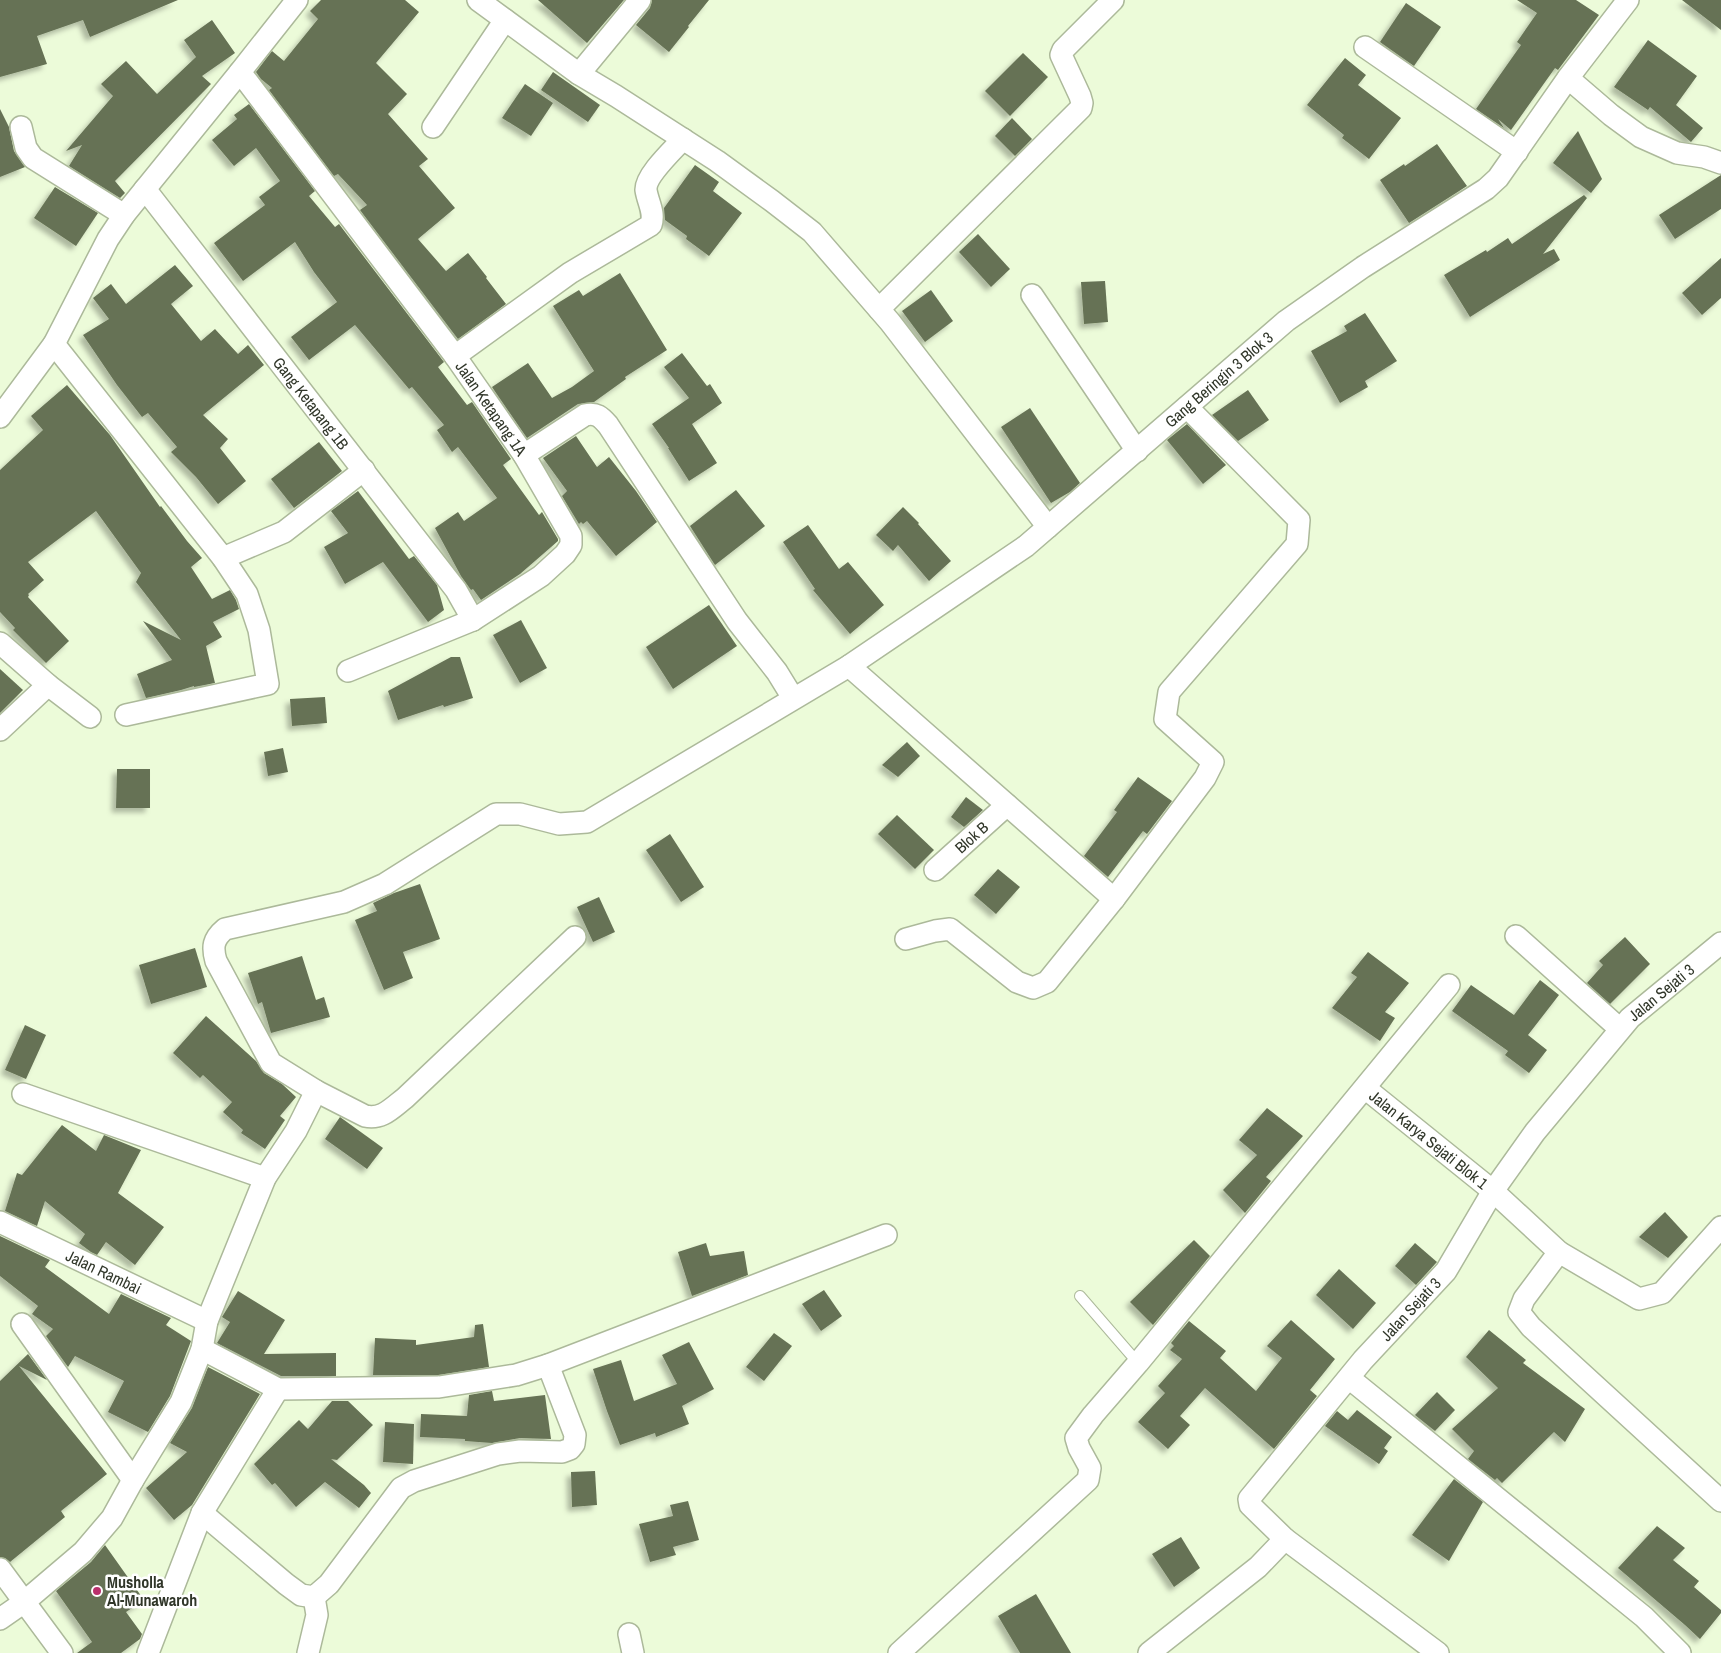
<svg xmlns="http://www.w3.org/2000/svg" width="1721" height="1653" viewBox="0 0 1721 1653" font-family="'Archivo Narrow',sans-serif">
  <defs>
    <filter id="shadow"><feDropShadow dx="-4.5" dy="4.5" stdDeviation="2.5" flood-color="#0004"/></filter>
  </defs>
  <rect width="100%" height="100%" fill="#ecfbd9"/>
  <g fill="#667255" filter="url(#shadow)">
    <path d="M 0,0 L 178,0 L 90,37 L 83,20 L 37,36 L 47,64 L 0,77 Z"/>
    <path d="M 321,0 L 405,0 L 419,12 L 376,63 L 407,94 L 388,114 L 428,159 L 419,166 L 455,208 L 418,239 L 446,271 L 468,253 L 487,277 L 486,278 L 506,304 L 458,339 L 360,210 L 367,205 L 338,174 L 334,176 L 269,90 L 272,88 L 261,79 L 256,72 L 272,51 L 284,61 L 318,19 L 310,11 Z"/>
    <path d="M 538,0 L 624,0 L 587,43 Z"/>
    <path d="M 652,0 L 709,0 L 688,26 L 689,27 L 669,52 L 636,25 L 650,8 Z"/>
    <path d="M 1517,0 L 1576,0 L 1599,15 L 1558,70 L 1555,68 L 1511,130 L 1498,119 L 1504,128 L 1476,109 L 1521,45 L 1517,42 L 1537,13 Z"/>
    <path d="M 1682,0 L 1721,0 L 1721,30 Z"/>
    <path d="M 1406,3 L 1441,27 L 1414,66 L 1380,42 Z"/>
    <path d="M 212,20 L 235,53 L 202,76 L 211,84 L 115,181 L 125,193 L 120,198 L 69,166 L 82,145 L 66,151 L 113,96 L 101,84 L 126,61 L 157,94 L 196,57 L 184,40 Z"/>
    <path d="M 1648,40 L 1697,76 L 1676,105 L 1703,128 L 1691,142 L 1650,107 L 1648,110 L 1614,87 Z"/>
    <path d="M 1023,53 L 1048,77 L 1010,116 L 985,91 Z"/>
    <path d="M 1345,58 L 1366,75 L 1358,85 L 1401,118 L 1369,159 L 1342,138 L 1344,135 L 1307,105 Z"/>
    <path d="M 553,72 L 600,105 L 588,122 L 541,90 Z"/>
    <path d="M 525,84 L 553,103 L 531,136 L 502,118 Z"/>
    <path d="M 249,104 L 315,191 L 309,196 L 335,227 L 339,224 L 444,362 L 438,367 L 467,405 L 472,402 L 511,459 L 503,465 L 539,515 L 542,512 L 558,539 L 558,541 L 520,574 L 481,600 L 473,589 L 471,590 L 461,576 L 435,528 L 458,512 L 464,521 L 497,498 L 458,447 L 452,452 L 437,430 L 444,425 L 412,387 L 409,389 L 355,325 L 309,360 L 291,337 L 337,302 L 314,272 L 295,242 L 243,281 L 214,243 L 265,205 L 259,197 L 280,181 L 256,148 L 234,166 L 212,140 L 237,119 L 234,115 Z"/>
    <path d="M 0,109 L 9,127 L 14,151 L 25,167 L 0,177 Z"/>
    <path d="M 1012,118 L 1032,139 L 1015,156 L 995,136 Z"/>
    <path d="M 1578,131 L 1602,179 L 1591,193 L 1553,163 Z"/>
    <path d="M 1437,144 L 1467,186 L 1409,223 L 1380,180 L 1404,164 L 1405,166 Z"/>
    <path d="M 695,165 L 719,182 L 713,191 L 742,213 L 709,256 L 686,239 L 687,236 L 665,220 L 664,208 Z"/>
    <path d="M 1721,175 L 1721,209 L 1675,239 L 1659,215 Z"/>
    <path d="M 55,187 L 98,213 L 76,246 L 34,218 Z"/>
    <path d="M 1584,195 L 1587,198 L 1543,254 L 1554,249 L 1560,260 L 1470,317 L 1444,275 L 1486,250 L 1487,252 L 1508,238 L 1512,244 Z"/>
    <path d="M 978,234 L 1010,269 L 991,287 L 959,252 Z"/>
    <path d="M 1721,258 L 1721,298 L 1702,315 L 1682,293 Z"/>
    <path d="M 175,265 L 193,286 L 171,304 L 201,341 L 215,329 L 238,354 L 248,345 L 264,365 L 203,415 L 228,439 L 220,448 L 246,481 L 218,504 L 196,477 L 171,452 L 177,447 L 148,413 L 142,417 L 117,385 L 83,335 L 109,319 L 93,298 L 111,284 L 126,304 Z"/>
    <path d="M 620,273 L 667,350 L 625,377 L 626,379 L 594,402 L 578,404 L 527,438 L 492,387 L 528,363 L 552,398 L 572,387 L 594,371 L 553,306 L 579,290 L 583,296 Z"/>
    <path d="M 1105,281 L 1108,322 L 1084,324 L 1081,282 Z"/>
    <path d="M 931,290 L 953,321 L 925,342 L 902,311 Z"/>
    <path d="M 1365,313 L 1397,361 L 1365,381 L 1368,387 L 1340,403 L 1311,351 L 1347,331 L 1344,326 Z"/>
    <path d="M 682,353 L 707,386 L 710,384 L 722,403 L 692,424 L 717,463 L 689,481 L 668,448 L 669,448 L 652,424 L 689,398 L 664,367 Z"/>
    <path d="M 67,385 L 110,435 L 160,507 L 161,506 L 187,541 L 202,558 L 191,567 L 212,599 L 230,590 L 236,600 L 239,609 L 213,622 L 222,637 L 206,646 L 215,683 L 194,687 L 194,686 L 181,690 L 146,698 L 137,674 L 172,660 L 143,621 L 181,640 L 136,582 L 141,573 L 96,511 L 28,562 L 44,580 L 28,594 L 29,595 L 28,597 L 69,641 L 46,663 L 13,630 L 15,628 L 0,612 L 0,470 L 43,430 L 31,416 Z"/>
    <path d="M 1248,390 L 1269,420 L 1238,441 L 1212,415 Z"/>
    <path d="M 1030,408 L 1080,483 L 1070,492 L 1051,503 L 1001,427 Z"/>
    <path d="M 1187,424 L 1226,465 L 1203,484 L 1167,440 Z"/>
    <path d="M 576,436 L 597,467 L 609,457 L 636,491 L 657,522 L 616,556 L 587,521 L 583,524 L 581,522 L 579,524 L 562,496 L 567,491 L 543,458 Z"/>
    <path d="M 319,442 L 342,471 L 294,508 L 271,479 Z"/>
    <path d="M 736,490 L 765,526 L 715,565 L 690,526 Z"/>
    <path d="M 358,491 L 409,559 L 414,556 L 437,585 L 444,610 L 428,622 L 383,562 L 345,584 L 324,547 L 348,533 L 331,511 Z"/>
    <path d="M 903,507 L 919,523 L 918,524 L 951,561 L 929,581 L 898,545 L 893,551 L 876,535 Z"/>
    <path d="M 808,525 L 839,569 L 848,562 L 884,605 L 850,634 L 813,590 L 815,589 L 783,542 Z"/>
    <path d="M 709,605 L 737,646 L 673,689 L 646,647 Z"/>
    <path d="M 521,620 L 547,668 L 520,683 L 493,635 Z"/>
    <path d="M 451,657 L 460,657 L 473,698 L 444,707 L 443,705 L 398,720 L 388,691 Z"/>
    <path d="M 0,669 L 23,690 L 0,713 Z"/>
    <path d="M 325,697 L 327,723 L 292,726 L 290,699 Z"/>
    <path d="M 907,742 L 920,756 L 898,777 L 882,765 Z"/>
    <path d="M 283,748 L 288,772 L 268,776 L 264,752 Z"/>
    <path d="M 117,769 L 150,769 L 150,808 L 116,808 Z"/>
    <path d="M 1138,777 L 1172,801 L 1147,834 L 1143,831 L 1108,877 L 1084,856 L 1117,812 L 1114,810 Z"/>
    <path d="M 966,797 L 983,810 L 964,827 L 951,817 Z"/>
    <path d="M 897,815 L 934,850 L 915,869 L 878,834 Z"/>
    <path d="M 670,834 L 704,887 L 681,902 L 646,850 Z"/>
    <path d="M 998,869 L 1020,887 L 996,914 L 974,895 Z"/>
    <path d="M 420,884 L 440,939 L 403,952 L 413,978 L 384,990 L 355,920 L 377,911 L 373,903 L 394,893 Z"/>
    <path d="M 599,897 L 615,932 L 593,942 L 577,907 Z"/>
    <path d="M 1625,937 L 1650,964 L 1610,1004 L 1587,983 L 1603,965 L 1599,961 Z"/>
    <path d="M 195,948 L 207,987 L 151,1004 L 139,965 Z"/>
    <path d="M 1368,952 L 1409,983 L 1385,1012 L 1395,1018 L 1380,1041 L 1332,1008 L 1357,977 L 1351,973 Z"/>
    <path d="M 302,956 L 316,1000 L 324,997 L 330,1017 L 271,1033 L 262,1002 L 258,1004 L 248,973 Z"/>
    <path d="M 1540,980 L 1559,995 L 1528,1035 L 1547,1050 L 1529,1073 L 1505,1055 L 1508,1051 L 1452,1011 L 1471,985 L 1514,1015 Z"/>
    <path d="M 206,1016 L 256,1061 L 264,1073 L 282,1084 L 296,1097 L 280,1116 L 285,1120 L 265,1149 L 241,1133 L 243,1130 L 223,1112 L 232,1102 L 203,1075 L 200,1078 L 173,1053 Z"/>
    <path d="M 25,1025 L 46,1035 L 26,1079 L 5,1070 Z"/>
    <path d="M 1267,1108 L 1303,1136 L 1266,1177 L 1271,1181 L 1245,1213 L 1223,1190 L 1257,1155 L 1239,1140 Z"/>
    <path d="M 340,1117 L 383,1148 L 367,1169 L 325,1139 Z"/>
    <path d="M 62,1125 L 96,1151 L 104,1135 L 141,1150 L 118,1193 L 164,1227 L 135,1265 L 106,1242 L 97,1255 L 91,1252 L 79,1243 L 85,1234 L 45,1201 L 37,1226 L 5,1211 L 17,1173 L 22,1175 Z"/>
    <path d="M 1665,1212 L 1688,1237 L 1668,1258 L 1639,1237 Z"/>
    <path d="M 0,1236 L 50,1260 L 45,1267 L 109,1314 L 121,1294 L 171,1318 L 166,1325 L 191,1341 L 170,1396 L 148,1432 L 108,1412 L 124,1381 L 75,1356 L 68,1367 L 46,1336 L 53,1329 L 32,1314 L 38,1306 L 0,1276 Z"/>
    <path d="M 1194,1240 L 1210,1256 L 1153,1325 L 1130,1302 Z"/>
    <path d="M 706,1243 L 710,1256 L 744,1251 L 748,1275 L 692,1296 L 678,1252 Z"/>
    <path d="M 1415,1243 L 1437,1262 L 1416,1285 L 1395,1266 Z"/>
    <path d="M 1339,1269 L 1376,1303 L 1353,1329 L 1316,1295 Z"/>
    <path d="M 824,1290 L 842,1316 L 821,1331 L 802,1304 Z"/>
    <path d="M 238,1291 L 285,1320 L 264,1354 L 336,1353 L 336,1376 L 281,1376 L 217,1343 L 230,1322 L 222,1317 Z"/>
    <path d="M 1291,1320 L 1335,1359 L 1310,1390 L 1317,1396 L 1274,1449 L 1205,1388 L 1180,1416 L 1190,1425 L 1168,1449 L 1138,1422 L 1165,1393 L 1158,1386 L 1182,1359 L 1170,1350 L 1174,1346 L 1171,1343 L 1189,1321 L 1226,1351 L 1220,1358 L 1256,1391 L 1282,1358 L 1267,1346 Z"/>
    <path d="M 483,1324 L 489,1367 L 438,1375 L 373,1375 L 375,1338 L 416,1340 L 416,1345 L 474,1337 L 475,1325 Z"/>
    <path d="M 1489,1330 L 1526,1360 L 1523,1363 L 1585,1409 L 1565,1442 L 1554,1432 L 1502,1483 L 1497,1478 L 1495,1480 L 1468,1459 L 1474,1451 L 1452,1429 L 1498,1388 L 1466,1357 Z"/>
    <path d="M 774,1333 L 792,1346 L 764,1381 L 746,1367 Z"/>
    <path d="M 689,1342 L 714,1389 L 682,1406 L 689,1424 L 656,1437 L 655,1433 L 620,1445 L 607,1411 L 593,1369 L 621,1360 L 634,1401 L 677,1384 L 662,1355 Z"/>
    <path d="M 28,1354 L 47,1380 L 19,1366 L 107,1474 L 61,1511 L 65,1517 L 10,1562 L 5,1558 L 0,1557 L 0,1381 Z"/>
    <path d="M 208,1367 L 260,1394 L 192,1505 L 174,1520 L 146,1488 L 187,1452 L 170,1443 L 192,1408 Z"/>
    <path d="M 492,1391 L 494,1401 L 545,1395 L 551,1439 L 520,1438 L 492,1443 L 465,1441 L 465,1439 L 420,1437 L 421,1414 L 467,1416 L 469,1395 Z"/>
    <path d="M 1437,1392 L 1455,1410 L 1435,1431 L 1415,1415 Z"/>
    <path d="M 332,1401 L 348,1401 L 373,1425 L 337,1460 L 331,1459 L 364,1485 L 371,1493 L 359,1508 L 325,1482 L 296,1507 L 275,1483 L 272,1485 L 254,1464 L 299,1420 L 308,1429 Z"/>
    <path d="M 1357,1410 L 1392,1437 L 1384,1448 L 1388,1451 L 1379,1464 L 1325,1426 L 1337,1411 L 1348,1420 Z"/>
    <path d="M 385,1422 L 414,1424 L 413,1464 L 383,1462 Z"/>
    <path d="M 595,1471 L 597,1505 L 572,1507 L 571,1472 Z"/>
    <path d="M 1454,1479 L 1483,1502 L 1449,1561 L 1412,1535 Z"/>
    <path d="M 688,1501 L 699,1540 L 673,1547 L 676,1555 L 650,1562 L 639,1524 L 673,1516 L 670,1505 Z"/>
    <path d="M 1657,1526 L 1685,1548 L 1673,1560 L 1699,1581 L 1694,1587 L 1721,1610 L 1721,1613 L 1700,1639 L 1685,1625 L 1618,1568 Z"/>
    <path d="M 1181,1537 L 1200,1568 L 1174,1587 L 1152,1554 Z"/>
    <path d="M 105,1545 L 144,1600 L 126,1612 L 142,1634 L 140,1639 L 121,1653 L 77,1653 L 92,1642 L 56,1591 L 91,1562 Z"/>
    <path d="M 1036,1594 L 1071,1653 L 1020,1653 L 998,1616 Z"/>
  </g>
  <g fill="none" stroke-linecap="round" stroke-linejoin="round">
    <g stroke="#acb99a" stroke-width="12">
      <path id="lane" d="M 1080,1296 L 1138,1363"/>
    </g>
    <g stroke="#acb99a" stroke-width="24">
      <g id="street">
        <path d="M 478,0 L 579,74 L 616,96 L 717,161 L 772,201 L 812,232 L 890,322 L 1048,527"/>
        <path d="M 1365,47 L 1517,152"/>
        <path id="s1" d="M 240,72 L 455,356 L 524,455 L 571,536 L 571,545 L 565,554 L 541,576 L 473,620 L 348,671"/>
        <path d="M 579,74 L 640,0"/>
        <path d="M 1568,78 L 1611,115 L 1641,137 L 1677,153 L 1704,157 L 1721,163"/>
        <path d="M 21,127 L 26,148 L 33,158 L 124,215"/>
        <path d="M 433,127 L 505,20"/>
        <path id="s2" d="M 145,189 L 456,590 L 473,620"/>
        <path d="M 1032,295 L 1137,451"/>
        <path d="M 879,309 L 1081,108 L 1082,103 L 1080,96 L 1061,55 L 1063,50 L 1113,0"/>
        <path d="M 54,344 L 223,558 L 247,594 L 259,630 L 268,684 L 126,715"/>
        <path d="M 455,356 L 570,273 L 651,225 C 655,212 648,203 646,190 C 645,176 673,150 683,139"/>
        <path d="M 0,417 L 54,344 L 108,239 L 124,215 L 240,72 L 297,0"/>
        <path d="M 524,455 L 585,415 C 596,412 601,417 608,425 L 737,621 L 777,672 L 793,698"/>
        <path d="M 223,558 L 284,532 L 364,470"/>
        <path d="M 0,643 L 48,685 L 90,717"/>
        <path d="M 849,666 L 1114,899"/>
        <path d="M 0,730 L 48,685"/>
        <path id="s3" d="M 935,870 L 1007,805"/>
        <path d="M 1516,936 L 1620,1029"/>
        <path d="M 906,939 L 935,931 L 950,929 L 1017,982 L 1033,988 L 1047,982 L 1114,899 L 1205,778 L 1213,762 L 1165,719 L 1169,692 L 1297,544 L 1299,520 L 1187,407"/>
        <path id="s4" d="M 1365,1088 L 1493,1191 L 1559,1252 L 1639,1299 L 1662,1293 L 1721,1227"/>
        <path d="M 316,1091 L 365,1116 C 382,1120 392,1108 405,1098 L 575,937"/>
        <path d="M 23,1094 L 265,1178"/>
        <path id="s5" d="M 0,1222 L 207,1321"/>
        <path d="M 1559,1252 L 1524,1299 L 1519,1312 L 1531,1327 L 1721,1501"/>
        <path d="M 22,1324 L 133,1480"/>
        <path d="M 202,1349 L 278,1389 L 439,1387 L 516,1375 L 548,1365 L 886,1235"/>
        <path d="M 1349,1378 L 1644,1617 L 1680,1653"/>
        <path d="M 202,1513 L 286,1584 L 301,1595 L 314,1597 L 329,1584 L 401,1488 L 414,1481 L 498,1454 L 520,1451 L 562,1452 L 570,1449 L 574,1444 L 575,1435 L 548,1365"/>
        <path d="M 1285,1539 L 1438,1653"/>
        <path d="M 0,1569 L 62,1653"/>
        <path id="s6" d="M 0,1619 L 23,1603 L 83,1552 L 112,1518 L 133,1480 L 181,1402 L 202,1349 L 207,1321 L 265,1178 L 296,1131 L 316,1091 L 271,1063 L 216,961 C 212,947 213,939 225,929 L 344,902 L 385,884 L 496,814 L 520,814 L 559,824 L 587,822 L 849,666 L 1026,546 L 1286,321 L 1363,267 L 1486,189 L 1498,178 L 1568,78 L 1628,0"/>
        <path d="M 629,1634 L 633,1653"/>
        <path d="M 148,1653 L 202,1513 L 278,1389"/>
        <path d="M 308,1653 L 317,1615 L 314,1597"/>
        <path d="M 899,1653 L 1088,1480 L 1090,1468 L 1079,1448 L 1076,1438 L 1093,1415 L 1138,1363 L 1449,985"/>
        <path id="s7" d="M 1149,1653 L 1258,1567 L 1285,1539 L 1250,1505 L 1249,1499 L 1363,1360 L 1446,1271 L 1493,1191 L 1535,1132 L 1630,1018 L 1721,943"/>
      </g>
    </g>
    <use href="#lane" stroke="#fff" stroke-width="10"/>
    <use href="#street" stroke="#fff" stroke-width="21"/>
  </g>
  <circle fill="#ba306c" stroke="#fff" stroke-width="2" cx="97" cy="1591" r="5"/>
  <g text-anchor="middle" dominant-baseline="central" stroke-width="5" stroke-linejoin="round" paint-order="stroke">
    <g font-size="16" fill="#303629" stroke="#fff">
      <text stroke="none"><textPath href="#s6" startOffset="1996">Gang Beringin 3 Blok 3</textPath></text>
      <text stroke="none"><textPath href="#s2" startOffset="271">Gang Ketapang 1B</textPath></text>
      <text stroke="none"><textPath href="#s1" startOffset="420">Jalan Ketapang 1A</textPath></text>
      <text stroke="none"><textPath href="#s3" startOffset="49">Blok B</textPath></text>
      <text stroke="none"><textPath href="#s7" startOffset="888">Jalan Sejati 3</textPath></text>
      <text stroke="none"><textPath href="#s4" startOffset="82">Jalan Karya Sejati Blok 1</textPath></text>
      <text stroke="none"><textPath href="#s5" startOffset="115">Jalan Rambai</textPath></text>
      <text stroke="none"><textPath href="#s7" startOffset="482">Jalan Sejati 3</textPath></text>
    </g>
    <g font-size="16" font-weight="bold" fill="#303629" stroke="#fff" text-anchor="start">
      <text x="107" y="1582">Musholla<tspan x="107" dy="18">Al-Munawaroh</tspan></text>
    </g>
  </g>
</svg>
